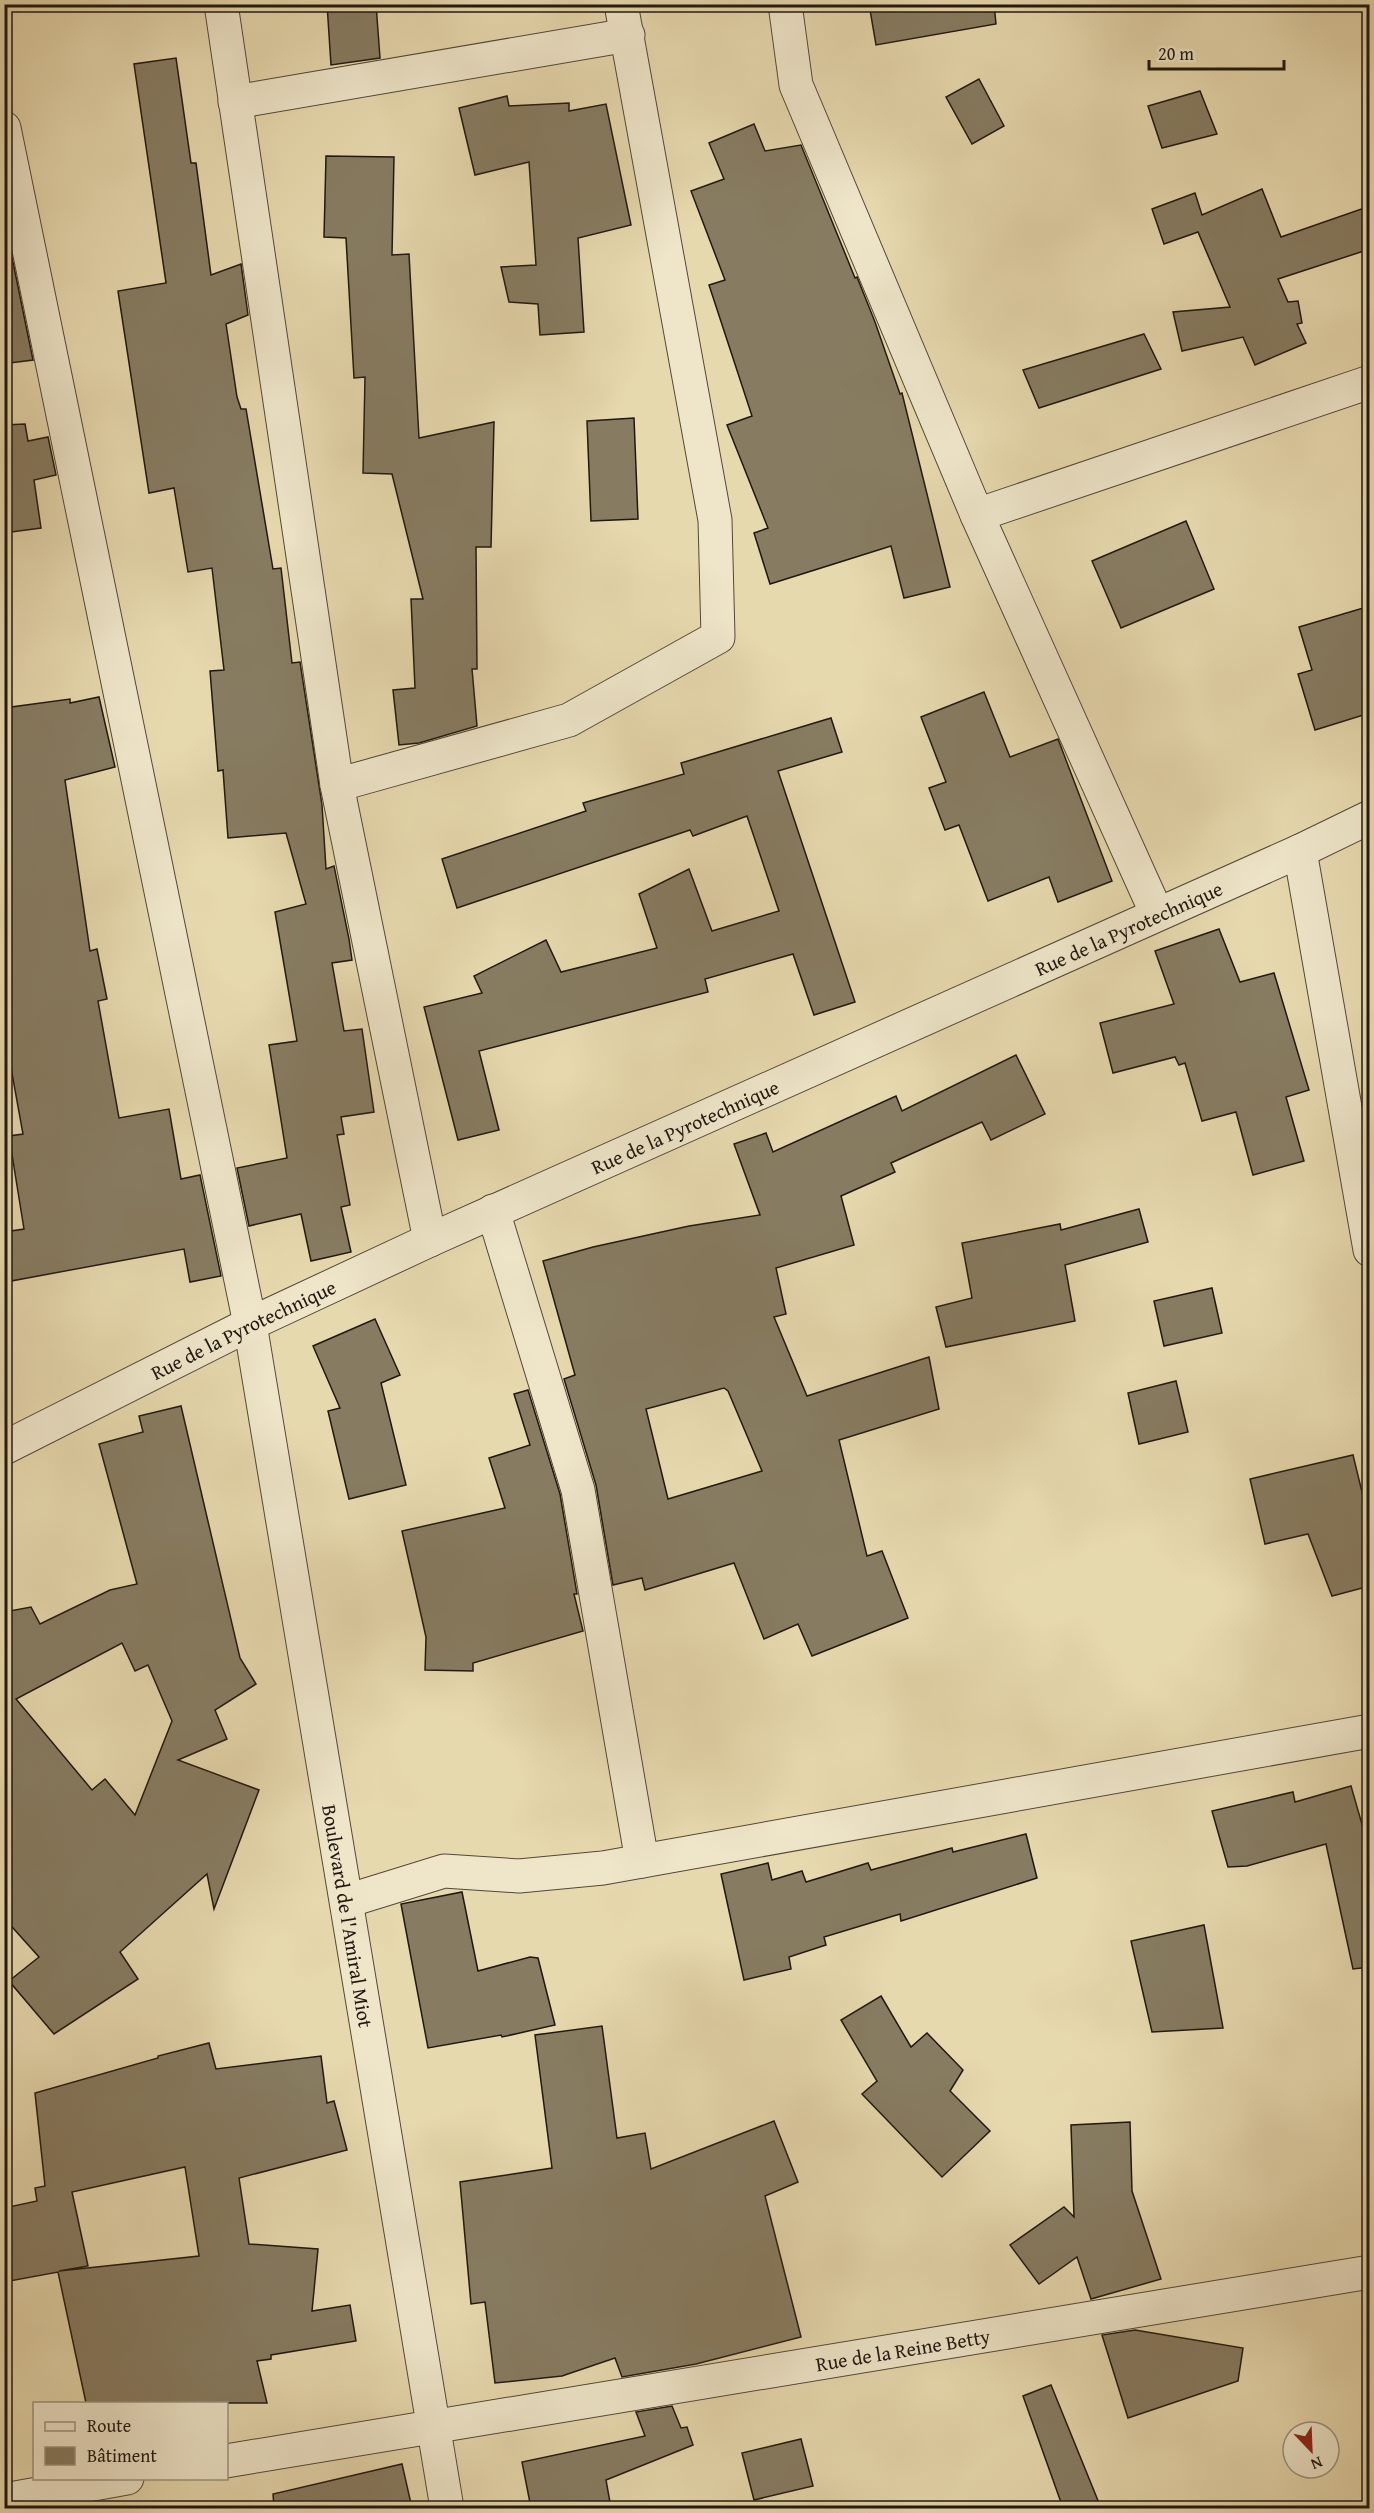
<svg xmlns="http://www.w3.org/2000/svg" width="1374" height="2513" viewBox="0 0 1374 2513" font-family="'Gentium Book Plus',serif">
  <rect width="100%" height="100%" fill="#e7d9ae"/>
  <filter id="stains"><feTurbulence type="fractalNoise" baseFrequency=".00333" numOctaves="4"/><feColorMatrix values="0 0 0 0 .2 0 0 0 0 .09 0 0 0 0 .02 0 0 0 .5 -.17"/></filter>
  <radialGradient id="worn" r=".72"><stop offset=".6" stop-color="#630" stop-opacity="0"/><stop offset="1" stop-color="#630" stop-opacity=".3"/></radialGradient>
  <g fill="#877c62" stroke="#201810" stroke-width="1.5" fill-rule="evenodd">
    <path d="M 327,4 L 376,4 L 380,58 L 331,65 Z"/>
    <path d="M 869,4 L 994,4 L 996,24 L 876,45 Z"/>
    <path d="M 176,58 L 191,163 L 196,163 L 211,275 L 241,264 L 248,315 L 226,324 L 237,397 L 241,409 L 246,409 L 273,569 L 281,568 L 292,663 L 300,662 L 322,805 L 326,869 L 334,866 L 349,939 L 352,960 L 332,963 L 344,1031 L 362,1029 L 374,1112 L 341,1117 L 344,1134 L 337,1135 L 350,1205 L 341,1207 L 351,1252 L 311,1261 L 301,1214 L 249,1226 L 237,1168 L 287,1158 L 269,1045 L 297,1041 L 275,912 L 306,904 L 286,833 L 228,838 L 223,770 L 218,771 L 210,671 L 224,670 L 212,568 L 188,572 L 174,488 L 149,493 L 118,291 L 166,283 L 134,64 Z"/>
    <path d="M 979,79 L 1004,126 L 972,144 L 946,97 Z"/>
    <path d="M 1200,91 L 1217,134 L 1162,148 L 1148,106 Z"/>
    <path d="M 507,96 L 509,106 L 569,103 L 569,111 L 606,104 L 631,225 L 578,238 L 584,332 L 540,335 L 538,304 L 509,302 L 501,267 L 536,265 L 529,162 L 475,175 L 459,108 Z"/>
    <path d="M 754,124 L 765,151 L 801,145 L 855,278 L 857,277 L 875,322 L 900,394 L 902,393 L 950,587 L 904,598 L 891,546 L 770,584 L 754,533 L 768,528 L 727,425 L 752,416 L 709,285 L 725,280 L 691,191 L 724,179 L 709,143 Z"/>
    <path d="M 326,156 L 394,157 L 392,255 L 409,254 L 419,438 L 494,422 L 491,547 L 476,547 L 477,669 L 472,669 L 477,726 L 419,743 L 399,745 L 393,690 L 415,688 L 411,599 L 423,599 L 392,474 L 363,473 L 365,377 L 354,378 L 346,238 L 324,237 Z"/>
    <path d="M 1262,189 L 1281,237 L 1370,206 L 1370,249 L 1278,279 L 1288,302 L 1298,301 L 1302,323 L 1297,324 L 1306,343 L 1255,365 L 1243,337 L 1182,351 L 1173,312 L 1230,307 L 1198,232 L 1164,244 L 1152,209 L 1195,193 L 1202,215 Z"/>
    <path d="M 8,238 L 33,360 L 10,363 L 4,332 L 4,239 Z"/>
    <path d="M 1144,334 L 1161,369 L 1039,408 L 1023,370 Z"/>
    <path d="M 634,418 L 638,519 L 591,521 L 587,421 Z"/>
    <path d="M 25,424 L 28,441 L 48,437 L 56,475 L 34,480 L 41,528 L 4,533 L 4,425 Z"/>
    <path d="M 1186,521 L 1214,589 L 1121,628 L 1092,561 Z"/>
    <path d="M 1370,606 L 1370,713 L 1315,730 L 1298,674 L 1312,670 L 1299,627 Z"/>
    <path d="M 984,692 L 1010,757 L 1058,739 L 1112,881 L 1058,902 L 1049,877 L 988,901 L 959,825 L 945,830 L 929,788 L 946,782 L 921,717 Z"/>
    <path d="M 99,697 L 115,767 L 65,780 L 90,951 L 97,949 L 107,999 L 98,1001 L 119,1118 L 169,1109 L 181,1179 L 200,1175 L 221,1276 L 190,1282 L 184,1249 L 11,1281 L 4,1232 L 24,1229 L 9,1136 L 23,1134 L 4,1029 L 4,708 L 70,699 L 70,703 Z"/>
    <path d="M 831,718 L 842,752 L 778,771 L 855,1002 L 814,1015 L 793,954 L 705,979 L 708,992 L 479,1051 L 499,1130 L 458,1140 L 424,1007 L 482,993 L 474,976 L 546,940 L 561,972 L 657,948 L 639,894 L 689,869 L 712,931 L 779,911 L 747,816 L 693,836 L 690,830 L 457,908 L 442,859 L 586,811 L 583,803 L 684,774 L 681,763 Z"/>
    <path d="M 1219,929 L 1240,982 L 1274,973 L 1309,1090 L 1286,1097 L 1304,1161 L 1253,1175 L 1236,1112 L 1202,1121 L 1185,1063 L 1179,1065 L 1175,1057 L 1113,1073 L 1100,1023 L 1174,1004 L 1155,951 Z"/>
    <path d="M 1016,1055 L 1045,1114 L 991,1140 L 982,1122 L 891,1163 L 895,1172 L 841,1196 L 854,1245 L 776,1268 L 786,1314 L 774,1317 L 807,1396 L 929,1357 L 939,1409 L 839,1440 L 867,1556 L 882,1551 L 908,1618 L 812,1656 L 798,1624 L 764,1639 L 734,1563 L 645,1590 L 642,1578 L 613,1585 L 596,1485 L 564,1379 L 575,1375 L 543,1261 L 593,1247 L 689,1226 L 760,1215 L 734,1144 L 766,1133 L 773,1152 L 896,1096 L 902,1111 ZM 724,1388 L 728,1391 L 762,1471 L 668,1499 L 646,1409 Z"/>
    <path d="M 1139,1209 L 1148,1242 L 1065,1265 L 1075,1321 L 946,1347 L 936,1307 L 972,1298 L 962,1243 L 1060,1224 L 1061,1230 Z"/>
    <path d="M 1212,1288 L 1222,1333 L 1164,1346 L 1154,1301 Z"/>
    <path d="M 375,1319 L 400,1375 L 381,1383 L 406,1485 L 349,1499 L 328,1411 L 340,1408 L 313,1346 Z"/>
    <path d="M 1176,1381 L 1188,1432 L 1139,1444 L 1128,1393 Z"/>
    <path d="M 528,1390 L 560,1494 L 577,1594 L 574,1594 L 583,1631 L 473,1663 L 473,1671 L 425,1670 L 426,1637 L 402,1531 L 505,1508 L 489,1458 L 530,1445 L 514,1394 Z"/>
    <path d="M 181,1406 L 240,1658 L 256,1684 L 215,1710 L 227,1739 L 178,1760 L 259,1790 L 214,1909 L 207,1874 L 120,1952 L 138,1979 L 54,2034 L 9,1981 L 39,1957 L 4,1918 L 4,1612 L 31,1607 L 40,1624 L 110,1590 L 137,1584 L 99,1444 L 143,1432 L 139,1416 ZM 122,1643 L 135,1671 L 148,1665 L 172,1721 L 135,1815 L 105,1779 L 92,1790 L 16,1699 Z"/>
    <path d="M 1353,1455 L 1370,1525 L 1370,1586 L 1332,1596 L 1308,1534 L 1265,1544 L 1250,1479 Z"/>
    <path d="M 1351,1786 L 1370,1852 L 1370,1967 L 1353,1969 L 1326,1844 L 1247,1866 L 1228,1867 L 1212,1811 L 1293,1792 L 1295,1802 Z"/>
    <path d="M 1026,1834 L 1037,1878 L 901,1921 L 900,1914 L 824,1937 L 826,1945 L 789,1957 L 791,1969 L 744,1980 L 721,1874 L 768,1863 L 772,1880 L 802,1871 L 806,1882 L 868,1863 L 871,1870 L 952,1848 L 953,1852 Z"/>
    <path d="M 462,1892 L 478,1971 L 530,1957 L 538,1958 L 555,2025 L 502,2037 L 501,2035 L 428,2048 L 401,1904 Z"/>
    <path d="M 1204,1925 L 1223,2028 L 1152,2032 L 1131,1941 Z"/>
    <path d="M 881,1996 L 911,2047 L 927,2033 L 963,2070 L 950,2091 L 990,2131 L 942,2177 L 862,2094 L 877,2081 L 841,2020 Z"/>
    <path d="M 602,2026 L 617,2138 L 645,2133 L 651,2169 L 774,2121 L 798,2182 L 765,2196 L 801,2337 L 696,2364 L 622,2377 L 615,2358 L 562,2376 L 495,2383 L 485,2302 L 471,2304 L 460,2182 L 552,2168 L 535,2035 Z"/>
    <path d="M 209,2043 L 216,2069 L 321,2056 L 327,2103 L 334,2101 L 347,2150 L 239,2178 L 249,2244 L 318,2249 L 312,2311 L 350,2305 L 356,2341 L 271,2355 L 271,2359 L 257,2361 L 267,2403 L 86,2403 L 58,2272 L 10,2281 L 4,2253 L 4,2208 L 37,2201 L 35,2188 L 45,2186 L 35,2093 L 158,2058 L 158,2056 ZM 185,2167 L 199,2256 L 59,2271 L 88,2266 L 72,2192 Z"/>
    <path d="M 1130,2122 L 1132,2191 L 1161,2279 L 1091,2299 L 1077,2257 L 1039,2284 L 1010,2245 L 1064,2207 L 1074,2217 L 1071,2125 Z"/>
    <path d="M 1135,2330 L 1243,2348 L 1238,2381 L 1128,2418 L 1102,2335 Z"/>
    <path d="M 1051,2385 L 1101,2508 L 1063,2508 L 1023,2396 Z"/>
    <path d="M 672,2406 L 681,2428 L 687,2427 L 693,2445 L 606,2480 L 611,2508 L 531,2508 L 522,2462 L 645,2436 L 636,2412 Z"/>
    <path d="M 801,2439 L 813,2486 L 754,2500 L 742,2453 Z"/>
    <path d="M 402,2464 L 412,2508 L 274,2508 L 273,2494 Z"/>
  </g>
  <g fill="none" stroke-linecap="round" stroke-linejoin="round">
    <g stroke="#524838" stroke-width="35">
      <g id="minor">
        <path d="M 221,4 L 337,785 L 430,1240"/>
        <path d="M 785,4 L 796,85 L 977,515 L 1157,914"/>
        <path d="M 235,102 L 628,35"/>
        <path id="s1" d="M 4,128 L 250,1324 L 447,2508"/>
        <path d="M 977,515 L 1370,382"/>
        <path d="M 337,785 L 569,720 L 718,637 L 715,520 L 621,4"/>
        <path d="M 1300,851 L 1370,1250"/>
        <path d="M 493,1211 L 578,1490 L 642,1861"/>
        <path id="s2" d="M 4,1448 L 250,1324 L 430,1240 L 1300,851 L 1370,817"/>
        <path d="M 347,1901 L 444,1871 L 519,1876 L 603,1868 L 1370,1731"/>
        <path id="s3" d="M 226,2461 L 1370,2272"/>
        <path d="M 4,2500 L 127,2478"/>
      </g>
    </g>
    <use href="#minor" stroke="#efe6ca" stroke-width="33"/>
  </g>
  <g text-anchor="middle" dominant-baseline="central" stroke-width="5" stroke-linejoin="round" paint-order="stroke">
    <g font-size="20" fill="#201810" stroke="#efe6ca">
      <text stroke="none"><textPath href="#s2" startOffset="1239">Rue de la Pyrotechnique</textPath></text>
      <text stroke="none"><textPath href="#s2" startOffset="753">Rue de la Pyrotechnique</textPath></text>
      <text stroke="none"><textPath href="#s2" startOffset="267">Rue de la Pyrotechnique</textPath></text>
      <text stroke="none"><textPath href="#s1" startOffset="1821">Boulevard de l'Amiral Miot</textPath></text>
      <text stroke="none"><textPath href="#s3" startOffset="686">Rue de la Reine Betty</textPath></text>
    </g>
  </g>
  <rect width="1374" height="2513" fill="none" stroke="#e7d9ae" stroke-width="24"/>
  <rect x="6" y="6" width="1362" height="2501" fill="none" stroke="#201810" stroke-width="3"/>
  <rect x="12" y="12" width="1350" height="2489" fill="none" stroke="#201810" stroke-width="1.5"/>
  <rect x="33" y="2402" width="195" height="78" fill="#efe6ca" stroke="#9c9480" stroke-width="1.5"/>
  <rect x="45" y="2422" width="30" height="9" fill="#efe6ca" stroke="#9c9480" stroke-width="1.5"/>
  <text x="87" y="2432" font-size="18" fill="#201810">Route</text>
  <rect x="45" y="2447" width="30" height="18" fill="#877c62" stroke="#9c9480" stroke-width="1.5"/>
  <text x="87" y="2462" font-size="18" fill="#201810">Bâtiment</text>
  <g transform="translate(1311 2450) rotate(157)"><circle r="28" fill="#efe6ca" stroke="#9c9480" stroke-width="1.5"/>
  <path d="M0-4.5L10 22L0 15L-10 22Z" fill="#8f2418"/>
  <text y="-9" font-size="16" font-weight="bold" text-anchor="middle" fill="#201810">N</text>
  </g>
  <path d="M1149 60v9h135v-9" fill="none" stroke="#201810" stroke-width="3"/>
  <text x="1158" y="60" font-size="18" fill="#201810" stroke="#efe6ca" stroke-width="4.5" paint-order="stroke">20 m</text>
  <rect width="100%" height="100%" filter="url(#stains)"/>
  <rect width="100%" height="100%" fill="url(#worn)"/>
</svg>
